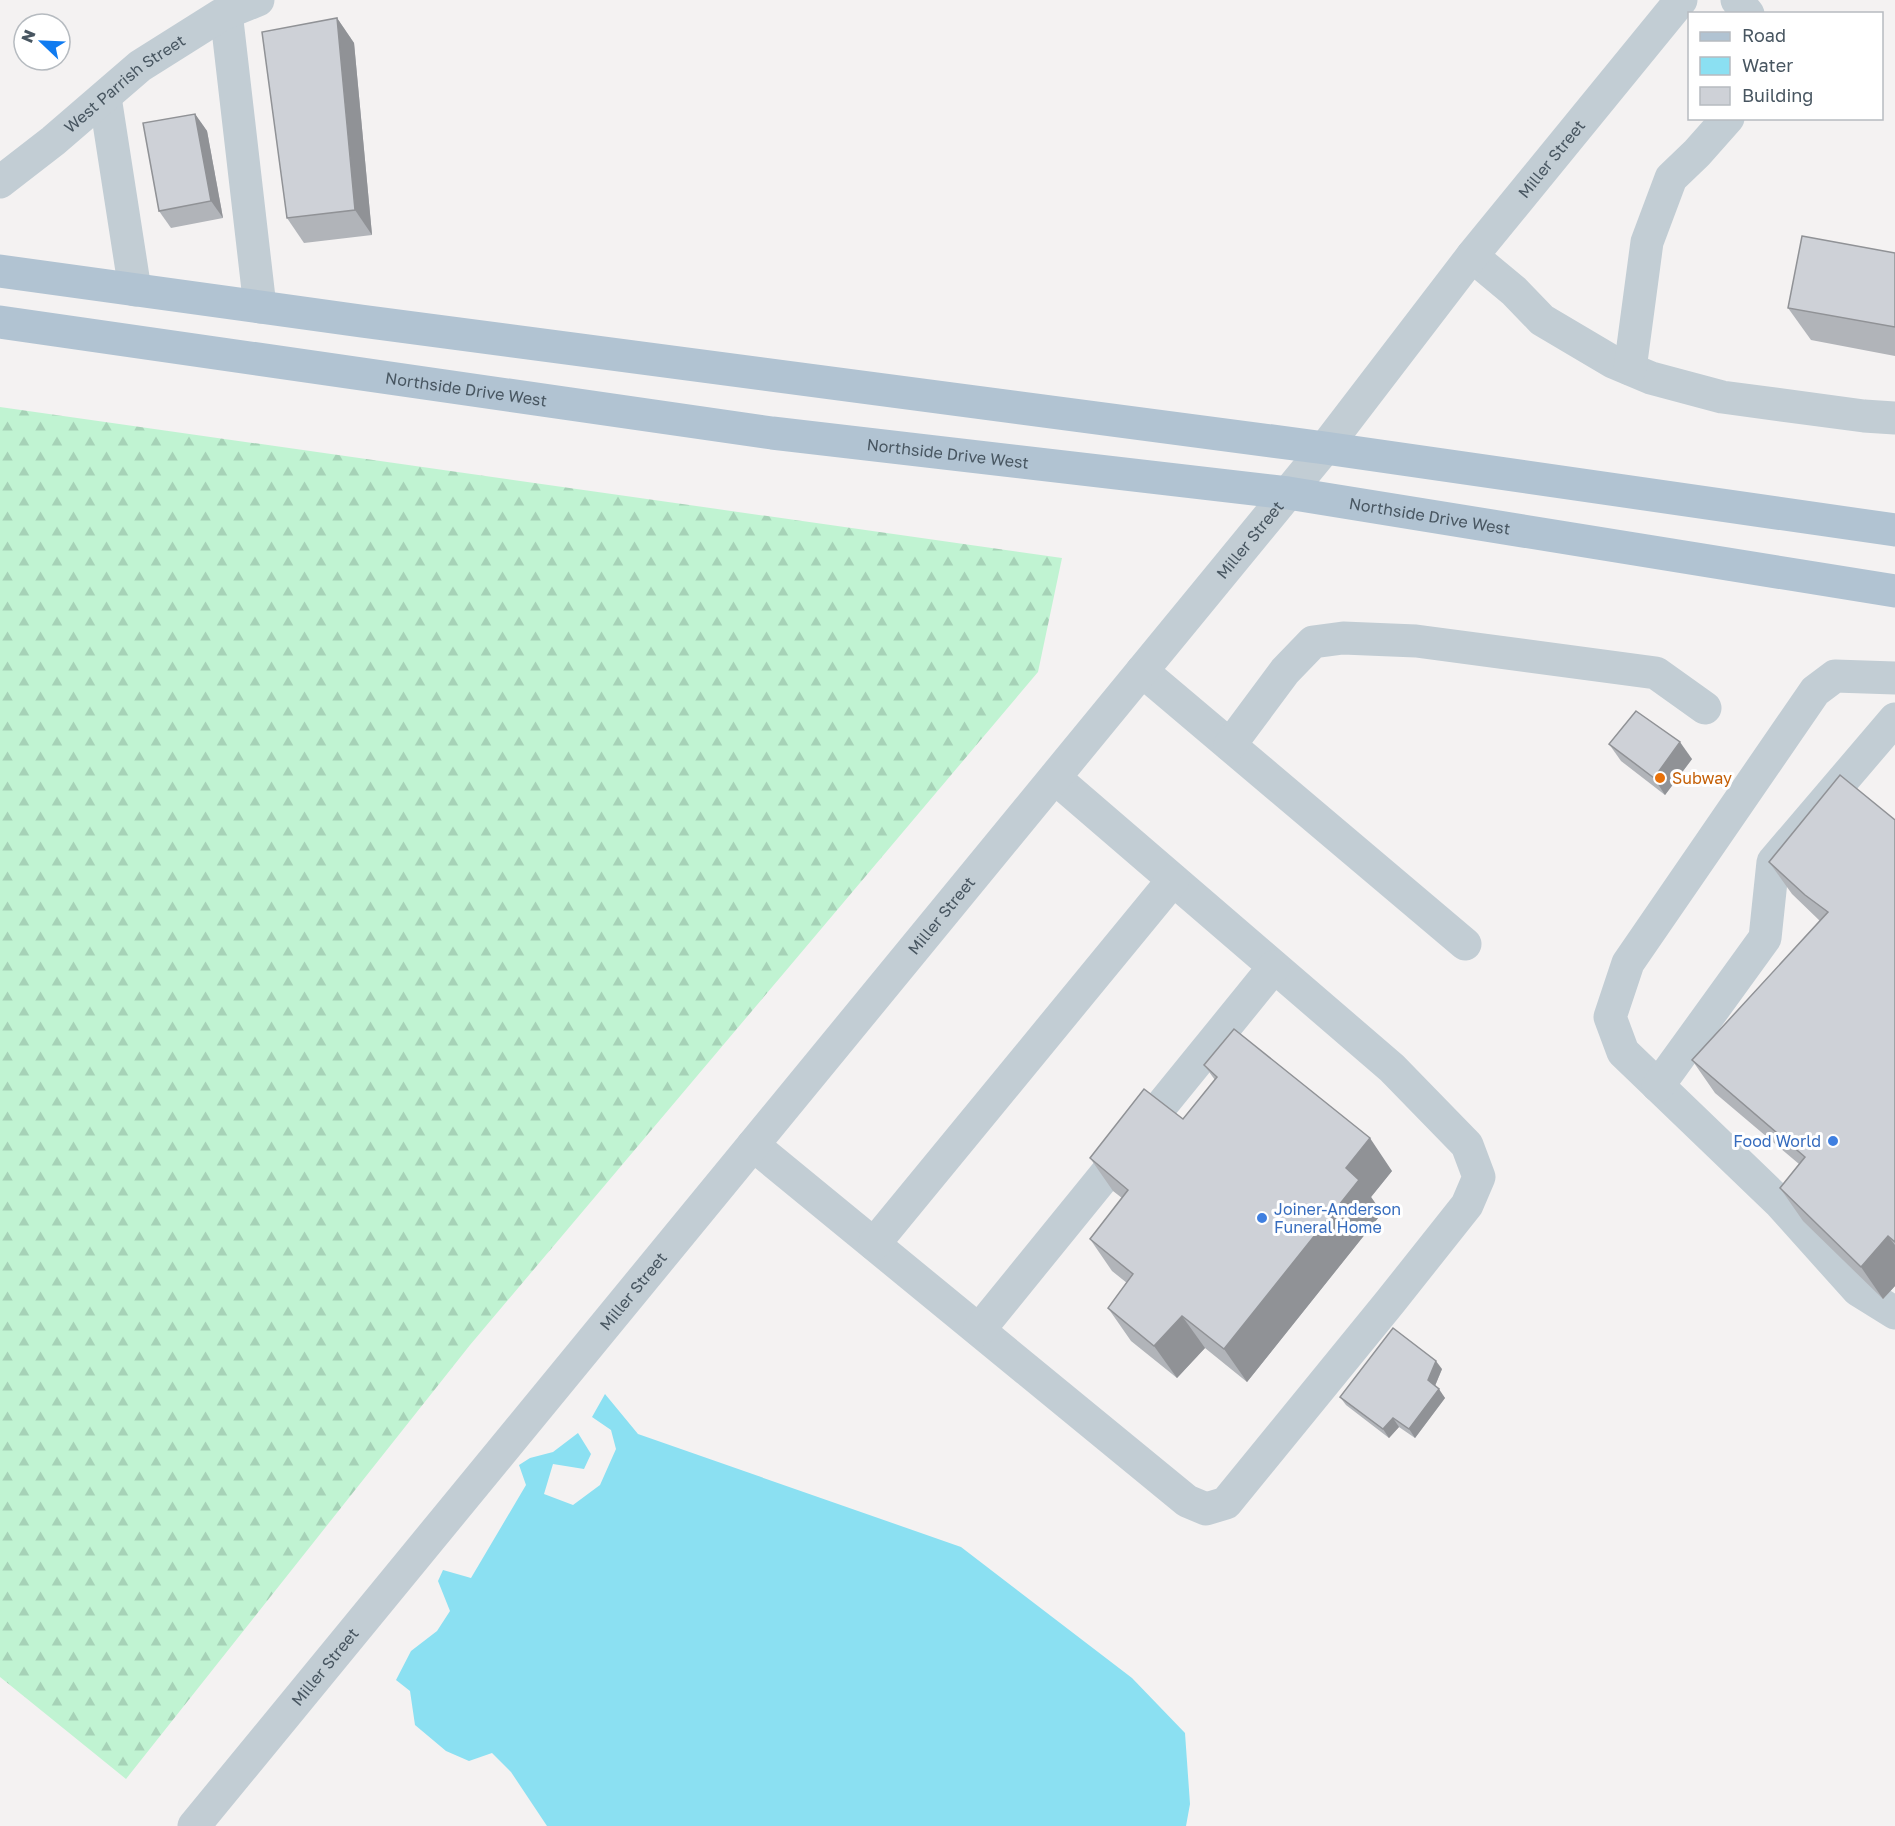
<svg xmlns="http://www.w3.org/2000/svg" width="1895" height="1826" viewBox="0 0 1895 1826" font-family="'Golos Text',sans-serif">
  <defs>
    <pattern id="forest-firs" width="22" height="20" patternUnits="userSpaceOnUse" patternTransform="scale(1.5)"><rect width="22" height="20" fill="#c0f3d2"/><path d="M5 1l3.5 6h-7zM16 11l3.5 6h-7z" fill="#a6d2b7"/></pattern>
  </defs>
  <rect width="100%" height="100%" fill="#f4f2f2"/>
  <path fill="url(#forest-firs)" d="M 0,407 L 1062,558 L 1038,672 L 470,1345 L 126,1779 L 0,1677 Z"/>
  <path fill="#8be0f2" d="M 605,1394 L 638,1434 L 961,1547 L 1132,1678 L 1185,1733 L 1190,1804 L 1186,1826 L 547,1826 L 511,1772 L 492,1753 L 469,1761 L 446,1751 L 415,1725 L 410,1691 L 396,1680 L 411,1651 L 437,1631 L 450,1611 L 438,1581 L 443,1570 L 471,1578 L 526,1485 L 519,1465 L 530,1458 L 553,1452 L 578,1433 L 591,1454 L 584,1469 L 553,1464 L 544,1494 L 573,1505 L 600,1485 L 616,1449 L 611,1430 L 592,1417 Z"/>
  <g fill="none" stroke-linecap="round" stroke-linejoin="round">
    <g stroke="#c2cdd4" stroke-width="33">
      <path d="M 1737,0 L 1748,14"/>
      <path d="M 226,12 L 260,307"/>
      <path d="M 105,97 L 135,290"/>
      <path id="s1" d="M 0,182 L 53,141 L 140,66 L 221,15 L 258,0"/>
      <path d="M 1472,256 L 1514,291 L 1542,320 L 1613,362 L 1651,378 L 1722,397 L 1864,416 L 1895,418"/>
      <path d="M 1630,369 L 1647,242 L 1671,178 L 1697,153 L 1728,118"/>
      <path d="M 1142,671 L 1465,944"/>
      <path d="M 1895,678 L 1835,676 L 1815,691 L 1628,963 L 1610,1017 L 1623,1052 L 1779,1202 L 1858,1290 L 1895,1313"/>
      <path d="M 1230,745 L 1285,671 L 1313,642 L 1343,638 L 1416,641 L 1656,673 L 1705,708"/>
      <path d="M 1658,1086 L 1765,938 L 1773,862 L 1895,719"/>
      <path d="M 753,1145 L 1187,1501 L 1206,1509 L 1226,1503 L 1390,1302 L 1467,1205 L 1479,1177 L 1467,1145 L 1392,1068 L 1055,778"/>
      <path d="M 874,1244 L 1173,880"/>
      <path d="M 979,1330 L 1274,967"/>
      <path id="s2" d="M 194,1826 L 1325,448 L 1472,256 L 1681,0"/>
    </g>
    <g stroke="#b1c3d2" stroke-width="33">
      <path d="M 0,271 L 361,321 L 1325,448 L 1895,530"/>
      <path id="s3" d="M 0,322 L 772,433 L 1288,493 L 1895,591"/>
    </g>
  </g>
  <g fill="#b1b4b9">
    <path d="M 337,18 L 354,43 L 372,235 L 304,243 L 287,218 Z"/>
    <path d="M 195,114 L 207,131 L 223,218 L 171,228 L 159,211 Z"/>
    <path d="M 1895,253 L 1895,356 L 1811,340 L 1788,308 Z"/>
    <path d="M 1609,744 L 1692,759 L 1665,795 L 1621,761 Z"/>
    <path d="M 1895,820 L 1895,1286 L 1883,1299 L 1803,1221 L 1780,1188 L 1799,1164 L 1715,1093 L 1692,1060 L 1820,921 L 1792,894 L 1769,862 Z"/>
    <path d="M 1204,1065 L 1392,1171 L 1371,1197 L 1382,1213 L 1247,1382 L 1205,1348 L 1177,1378 L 1131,1341 L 1108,1308 L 1127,1283 L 1112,1271 L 1090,1239 L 1122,1198 L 1113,1191 L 1090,1158 L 1183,1119 L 1215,1080 Z"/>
    <path d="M 1442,1369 L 1435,1386 L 1445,1398 L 1415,1438 L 1399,1427 L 1389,1438 L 1346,1405 L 1340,1397 Z"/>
  </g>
  <g fill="#909296">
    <path d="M 337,18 L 354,43 L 372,235 L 355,210 Z"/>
    <path d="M 195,114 L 207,131 L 223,218 L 211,201 Z"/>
    <path d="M 1680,742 L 1692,759 L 1665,795 L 1654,778 Z"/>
    <path d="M 1370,1138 L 1392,1171 L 1371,1197 L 1382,1213 L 1247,1382 L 1224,1349 L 1346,1168 Z"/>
    <path d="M 1888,1236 L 1895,1245 L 1895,1286 L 1883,1299 L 1861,1267 Z"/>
    <path d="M 1182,1316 L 1205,1348 L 1177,1378 L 1154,1346 Z"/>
    <path d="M 1436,1361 L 1442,1369 L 1434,1388 L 1428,1380 Z"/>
    <path d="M 1439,1389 L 1445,1398 L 1415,1438 L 1409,1429 Z"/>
    <path d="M 1393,1418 L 1399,1427 L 1389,1438 L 1383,1429 Z"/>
  </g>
  <g fill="#ced1d7" stroke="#909296" stroke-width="1.5">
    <path d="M 337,18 L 355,210 L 287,218 L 262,32 Z"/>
    <path d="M 195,114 L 211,201 L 159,211 L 143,123 Z"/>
    <path d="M 1802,236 L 1895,253 L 1895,327 L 1788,308 Z"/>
    <path d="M 1636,711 L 1680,742 L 1654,778 L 1609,744 Z"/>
    <path d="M 1840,775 L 1895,820 L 1895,1242 L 1888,1236 L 1861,1267 L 1780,1188 L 1805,1157 L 1692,1060 L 1828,912 L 1805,895 L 1769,862 Z"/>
    <path d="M 1234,1029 L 1370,1138 L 1346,1168 L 1359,1180 L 1224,1349 L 1182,1316 L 1154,1346 L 1108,1308 L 1133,1274 L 1090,1239 L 1128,1190 L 1090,1158 L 1144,1089 L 1183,1119 L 1217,1077 L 1204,1065 Z"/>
    <path d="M 1393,1328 L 1436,1361 L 1428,1380 L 1439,1389 L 1409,1429 L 1393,1418 L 1383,1429 L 1340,1397 Z"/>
  </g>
  <circle fill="#e8710a" stroke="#fff" stroke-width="2" cx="1660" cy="778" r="6"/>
  <g fill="#3f7fe0" stroke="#fff" stroke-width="2">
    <circle cx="1833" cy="1141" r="6"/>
    <circle cx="1262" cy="1218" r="6"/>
  </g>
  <g text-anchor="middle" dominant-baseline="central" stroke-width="6" stroke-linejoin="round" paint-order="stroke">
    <g font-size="16" fill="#485661" stroke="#fff">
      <text stroke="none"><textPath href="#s1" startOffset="159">West Parrish Street</textPath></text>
      <text stroke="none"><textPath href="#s2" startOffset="2150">Miller Street</textPath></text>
      <text stroke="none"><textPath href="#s3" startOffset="471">Northside Drive West</textPath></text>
      <text stroke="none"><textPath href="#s3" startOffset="957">Northside Drive West</textPath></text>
      <text stroke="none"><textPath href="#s3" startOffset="1443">Northside Drive West</textPath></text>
      <text stroke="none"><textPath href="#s2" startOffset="1664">Miller Street</textPath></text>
      <text stroke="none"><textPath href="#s2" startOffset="1178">Miller Street</textPath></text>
      <text stroke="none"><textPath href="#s2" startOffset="692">Miller Street</textPath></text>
      <text stroke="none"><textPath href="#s2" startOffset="206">Miller Street</textPath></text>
    </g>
    <g font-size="16" fill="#c56008" stroke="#fff" text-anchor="start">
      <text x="1672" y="778">Subway</text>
    </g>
    <g font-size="16" fill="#366cbe" stroke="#fff" text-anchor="end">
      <text x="1821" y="1141">Food World</text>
      <text x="1274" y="1209" text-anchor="start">Joiner-Anderson<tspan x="1274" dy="18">Funeral Home</tspan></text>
    </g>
  </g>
  <rect x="1688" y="12" width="195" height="108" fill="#ffffff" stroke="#b6bbc0" stroke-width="1.5"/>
  <rect x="1700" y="32" width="30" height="9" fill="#b1c3d2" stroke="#b6bbc0" stroke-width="1.5"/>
  <text x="1742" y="42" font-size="18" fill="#485661">Road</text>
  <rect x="1700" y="57" width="30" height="18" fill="#8be0f2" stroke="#b6bbc0" stroke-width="1.5"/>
  <text x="1742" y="72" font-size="18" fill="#485661">Water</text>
  <rect x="1700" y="87" width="30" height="18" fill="#ced1d7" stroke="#b6bbc0" stroke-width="1.5"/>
  <text x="1742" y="102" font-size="18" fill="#485661">Building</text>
  <g transform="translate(42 42) rotate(293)"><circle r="28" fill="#ffffff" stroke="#b6bbc0" stroke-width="1.5"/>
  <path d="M0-4.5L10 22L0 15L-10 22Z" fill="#107bf0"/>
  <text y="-9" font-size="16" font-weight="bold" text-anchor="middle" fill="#485661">N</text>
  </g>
</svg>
